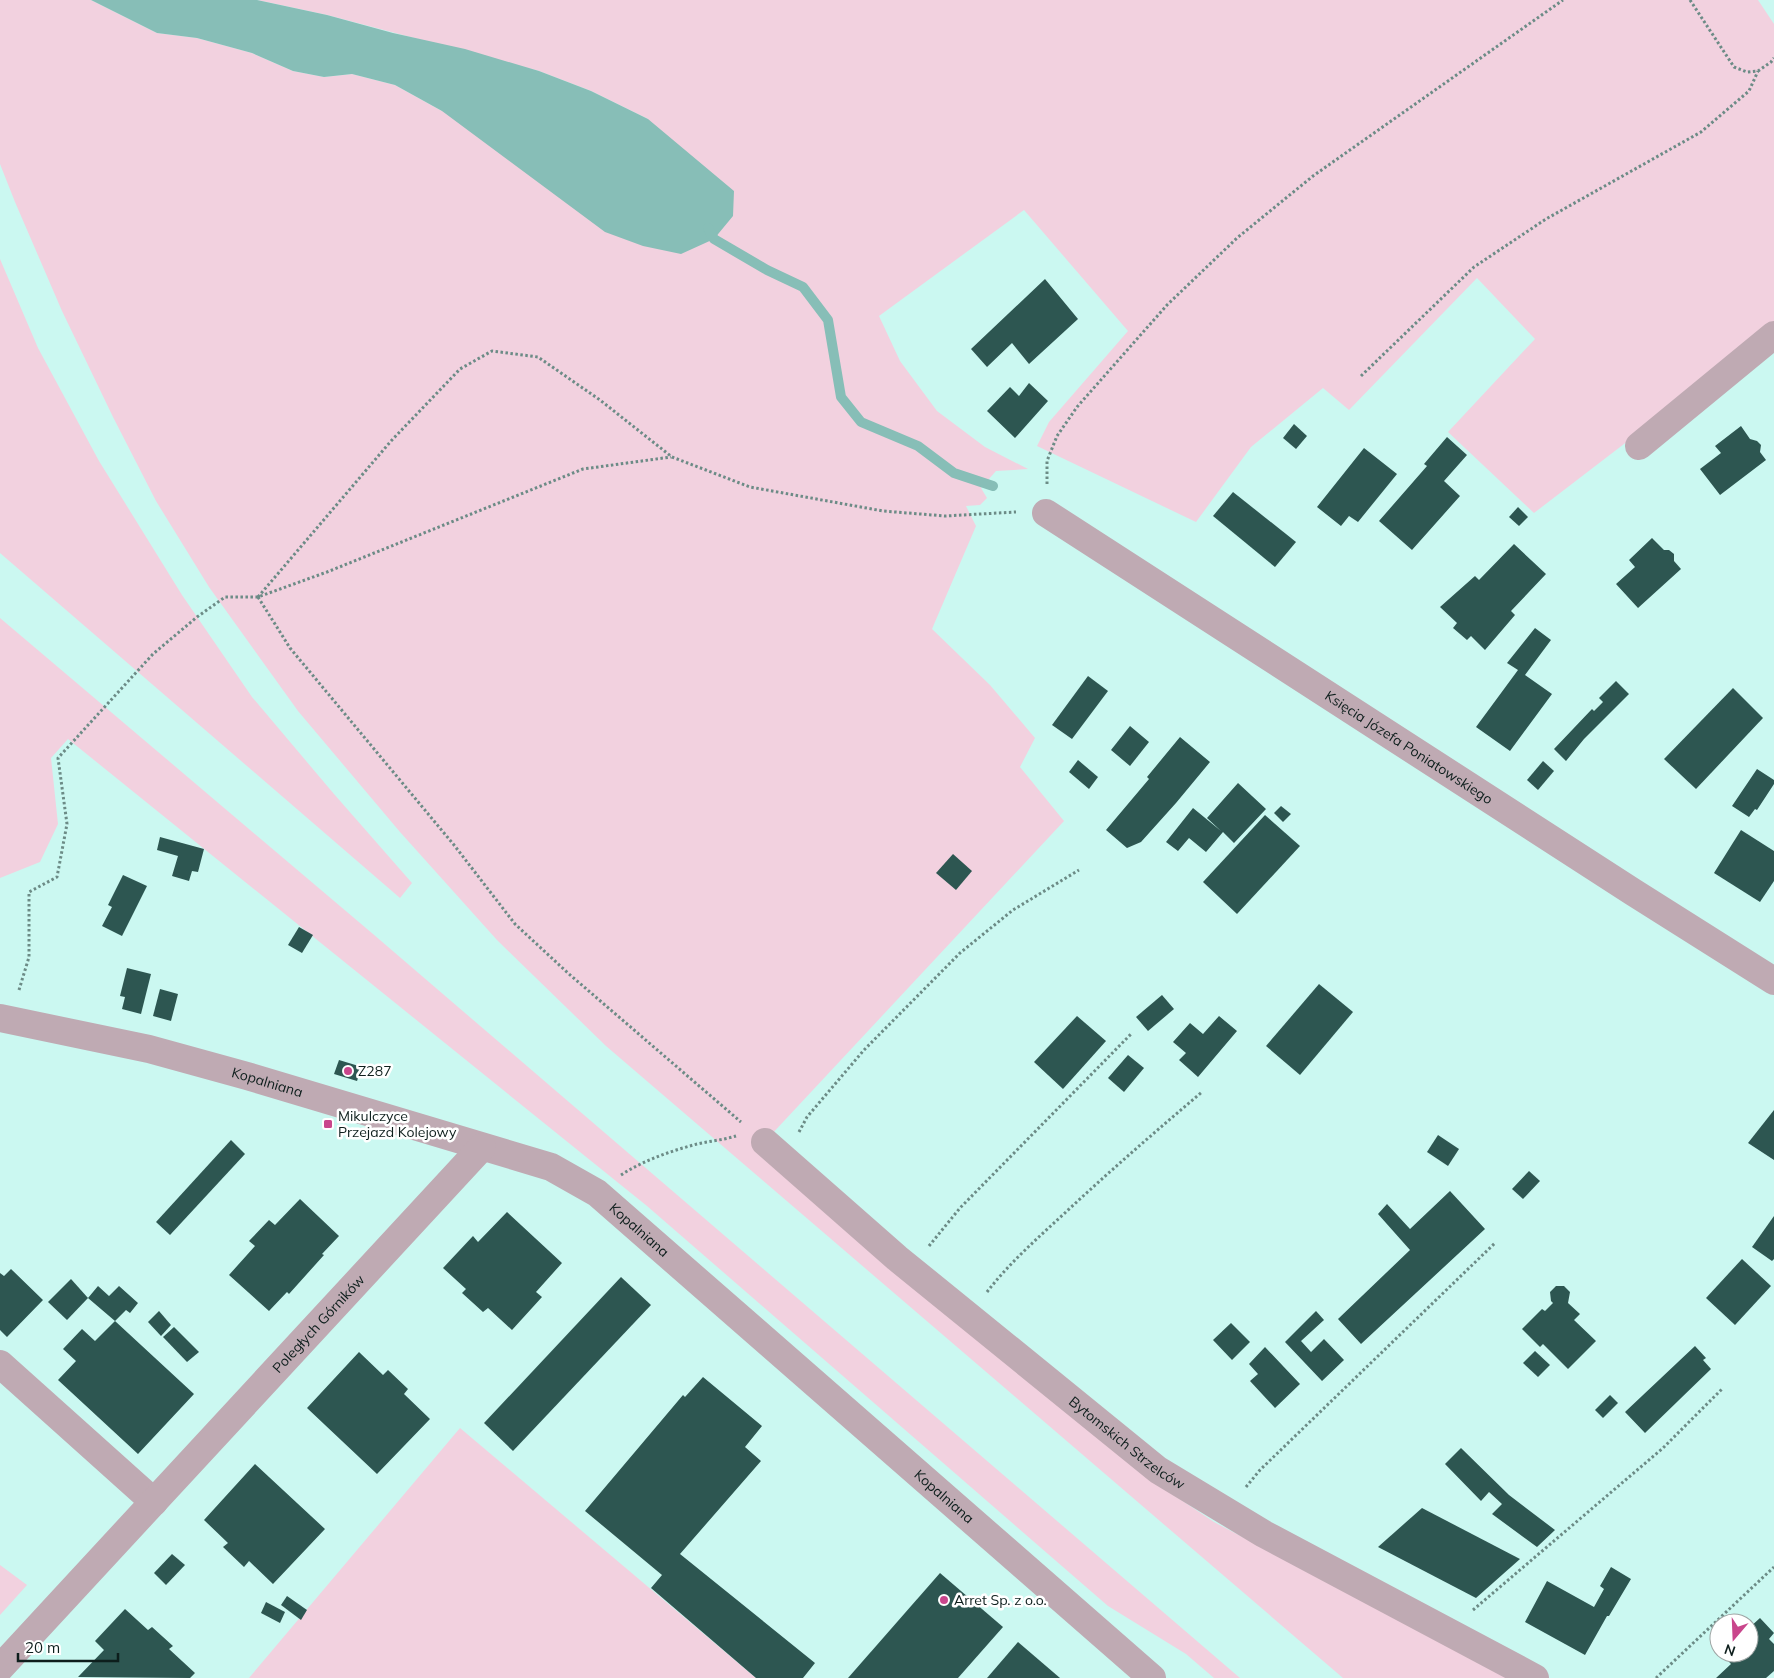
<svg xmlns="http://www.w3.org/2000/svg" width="1774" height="1678" viewBox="0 0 1774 1678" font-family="Mulish,sans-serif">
  <rect width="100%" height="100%" fill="#cbf8f1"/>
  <g fill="#f2d1df">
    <path d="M 0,0 L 91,0 L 157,33 L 197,38 L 252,53 L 293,71 L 324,77 L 352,74 L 395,85 L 442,111 L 648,119 L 591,91 L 539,71 L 327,15 L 257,0 L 1758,0 L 1774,24 L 1774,329 L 1534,513 L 1448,432 L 1535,339 L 1477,278 L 1349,410 L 1323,388 L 1251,447 L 1196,522 L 1037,446 L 1049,422 L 1128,331 L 1024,210 L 879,316 L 900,361 L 937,411 L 985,447 L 1028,469 L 996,471 L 981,488 L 987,498 L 980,505 L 966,506 L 976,526 L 932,629 L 990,685 L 1035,738 L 1020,767 L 1064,821 L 770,1136 L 1162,1487 L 1214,1522 L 1511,1678 L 1343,1678 L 606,1046 L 497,940 L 400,832 L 298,711 L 209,587 L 156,501 L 113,417 L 62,311 L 15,202 L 0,164 Z"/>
    <path d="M 0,259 L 38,348 L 99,461 L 182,595 L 252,697 L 334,794 L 412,883 L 400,898 L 0,553 Z"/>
    <path d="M 0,618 L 373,934 L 1240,1678 L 1214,1678 L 1186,1654 L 1108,1606 L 647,1206 L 68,739 L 51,758 L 58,824 L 40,862 L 0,878 Z"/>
    <path d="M 460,1428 L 756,1678 L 249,1678 Z"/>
    <path d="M 0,1565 L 27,1585 L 0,1615 Z"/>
  </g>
  <path fill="#87beb7" d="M 91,0 L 257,0 L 327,15 L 393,33 L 465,49 L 539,71 L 591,91 L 648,119 L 734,191 L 733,216 L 714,239 L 681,254 L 643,246 L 605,232 L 442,111 L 395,85 L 352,74 L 324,77 L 293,71 L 252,53 L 197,38 L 157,33 Z"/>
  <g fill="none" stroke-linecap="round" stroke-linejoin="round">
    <path stroke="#87beb7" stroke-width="10" d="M 708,228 L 714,239 L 767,270 L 803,287 L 828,320 L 841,397 L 861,422 L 918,446 L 954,473 L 993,486"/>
  </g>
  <g fill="#2d5651">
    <path d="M 1045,279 L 1078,319 L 1029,364 L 1012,343 L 987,367 L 971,349 Z"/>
    <path d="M 1029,383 L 1048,401 L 1015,438 L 987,411 L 1010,387 L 1019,396 Z"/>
    <path d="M 1294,424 L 1307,436 L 1296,449 L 1283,438 Z"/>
    <path d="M 1741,426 L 1750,439 L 1757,441 L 1761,445 L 1760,452 L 1766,460 L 1720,495 L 1700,469 L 1721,453 L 1715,446 Z"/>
    <path d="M 1447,437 L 1467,455 L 1444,481 L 1460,496 L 1412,550 L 1379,521 L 1427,466 L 1424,464 Z"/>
    <path d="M 1364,448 L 1397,474 L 1358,522 L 1349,516 L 1341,526 L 1317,507 Z"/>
    <path d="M 1233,492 L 1296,542 L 1275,567 L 1213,516 Z"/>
    <path d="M 1518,507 L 1528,517 L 1519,526 L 1509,517 Z"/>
    <path d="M 1652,538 L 1664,550 L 1669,550 L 1674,554 L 1674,561 L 1681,569 L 1638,608 L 1616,584 L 1635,567 L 1629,560 Z"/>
    <path d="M 1514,544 L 1546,574 L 1511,611 L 1515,615 L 1485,650 L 1471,636 L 1467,640 L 1453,628 L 1457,623 L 1440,607 L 1475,576 L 1479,580 Z"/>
    <path d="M 1535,628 L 1551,640 L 1525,675 L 1552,694 L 1510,751 L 1476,727 L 1518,670 L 1507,663 Z"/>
    <path d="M 1088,676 L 1108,691 L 1072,739 L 1052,725 Z"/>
    <path d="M 1616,681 L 1629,694 L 1584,739 L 1566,761 L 1554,749 L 1592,709 L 1594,711 L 1603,702 L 1599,698 Z"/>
    <path d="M 1733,688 L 1763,718 L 1696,789 L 1664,759 Z"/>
    <path d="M 1130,726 L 1149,742 L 1130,766 L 1111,750 Z"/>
    <path d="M 1180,737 L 1210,762 L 1176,803 L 1141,842 L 1127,848 L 1106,830 L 1149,779 L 1147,777 Z"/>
    <path d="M 1078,760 L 1098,777 L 1089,789 L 1069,772 Z"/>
    <path d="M 1543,761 L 1554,771 L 1538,790 L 1527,780 Z"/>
    <path d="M 1757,769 L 1774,780 L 1774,784 L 1757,810 L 1755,809 L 1749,817 L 1732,806 Z"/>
    <path d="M 1238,783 L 1266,809 L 1234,843 L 1223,832 L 1206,852 L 1189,838 L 1178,851 L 1166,842 L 1193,808 L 1221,831 L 1207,818 Z"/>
    <path d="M 1281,806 L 1291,814 L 1283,822 L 1274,813 Z"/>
    <path d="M 1265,815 L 1300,846 L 1237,914 L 1203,882 Z"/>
    <path d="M 1741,830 L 1774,851 L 1774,881 L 1760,902 L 1714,873 Z"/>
    <path d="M 160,837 L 204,849 L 198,872 L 192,871 L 189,881 L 172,876 L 178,856 L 157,850 Z"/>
    <path d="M 953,854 L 972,871 L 956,890 L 936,873 Z"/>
    <path d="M 123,875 L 147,886 L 122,936 L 102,926 L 112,907 L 108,905 Z"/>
    <path d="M 299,927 L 313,935 L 302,953 L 288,945 Z"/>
    <path d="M 127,968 L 151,974 L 141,1014 L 122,1009 L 125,997 L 120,996 Z"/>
    <path d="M 1319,984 L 1353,1012 L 1300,1075 L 1266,1046 Z"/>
    <path d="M 160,989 L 178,994 L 171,1021 L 153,1016 Z"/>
    <path d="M 1162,995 L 1174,1009 L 1148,1031 L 1136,1017 Z"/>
    <path d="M 1077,1016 L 1106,1041 L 1063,1089 L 1034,1062 Z"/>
    <path d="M 1219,1016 L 1237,1031 L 1198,1077 L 1179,1060 L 1186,1053 L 1173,1042 L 1190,1023 L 1203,1034 Z"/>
    <path d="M 1128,1055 L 1144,1068 L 1124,1092 L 1108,1078 Z"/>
    <path d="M 339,1060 L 362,1067 L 357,1081 L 334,1074 Z"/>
    <path d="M 1774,1110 L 1774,1160 L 1748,1143 Z"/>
    <path d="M 1438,1135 L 1459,1149 L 1448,1166 L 1427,1152 Z"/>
    <path d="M 231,1140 L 245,1154 L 170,1235 L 156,1222 Z"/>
    <path d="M 1529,1171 L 1540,1181 L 1523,1199 L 1512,1189 Z"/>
    <path d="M 1450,1191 L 1485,1229 L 1361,1344 L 1338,1319 L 1410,1250 L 1378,1214 L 1387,1204 L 1410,1229 Z"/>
    <path d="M 300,1199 L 339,1236 L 322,1254 L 324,1255 L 289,1294 L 287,1292 L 269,1311 L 229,1275 L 255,1246 L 249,1241 L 269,1220 L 275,1225 Z"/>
    <path d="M 507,1212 L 562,1263 L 536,1292 L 542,1297 L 512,1330 L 488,1308 L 483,1312 L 462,1293 L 466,1289 L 443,1268 L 473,1236 L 478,1242 Z"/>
    <path d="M 1774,1216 L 1774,1259 L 1772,1261 L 1752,1247 Z"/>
    <path d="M 1742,1259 L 1771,1286 L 1735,1325 L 1706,1298 Z"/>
    <path d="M 11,1269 L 43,1300 L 7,1337 L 0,1330 L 0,1273 L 4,1276 Z"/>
    <path d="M 621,1277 L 651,1305 L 513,1451 L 484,1423 Z"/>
    <path d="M 71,1279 L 88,1298 L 67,1320 L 48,1302 Z"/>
    <path d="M 98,1286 L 109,1296 L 119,1286 L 138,1303 L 130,1313 L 126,1310 L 115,1321 L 88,1298 Z"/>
    <path d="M 1556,1286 L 1564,1286 L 1570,1292 L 1568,1303 L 1580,1314 L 1574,1320 L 1596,1341 L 1568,1369 L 1543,1344 L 1540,1347 L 1522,1329 L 1542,1309 L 1545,1311 L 1553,1303 L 1551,1301 L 1550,1292 Z"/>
    <path d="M 159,1311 L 171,1325 L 161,1336 L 148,1322 Z"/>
    <path d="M 1316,1311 L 1324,1320 L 1301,1341 L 1311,1352 L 1324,1339 L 1344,1360 L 1322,1381 L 1285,1342 Z"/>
    <path d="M 115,1321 L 194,1394 L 138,1454 L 58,1380 L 76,1361 L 63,1349 L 82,1329 L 95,1341 Z"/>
    <path d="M 1231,1323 L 1250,1342 L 1232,1360 L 1213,1340 Z"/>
    <path d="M 174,1327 L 199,1352 L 187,1362 L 163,1337 Z"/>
    <path d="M 1695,1346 L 1706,1358 L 1703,1360 L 1711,1369 L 1645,1433 L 1625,1412 Z"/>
    <path d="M 1265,1347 L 1300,1384 L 1275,1408 L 1250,1381 L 1258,1374 L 1249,1364 Z"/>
    <path d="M 1535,1351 L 1550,1365 L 1538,1377 L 1523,1363 Z"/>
    <path d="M 359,1352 L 383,1375 L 388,1370 L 408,1389 L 404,1394 L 430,1419 L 377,1474 L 307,1408 Z"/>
    <path d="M 703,1377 L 762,1426 L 745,1447 L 761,1461 L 680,1554 L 815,1663 L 803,1678 L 756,1678 L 651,1588 L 662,1575 L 585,1511 L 683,1395 L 685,1397 Z"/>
    <path d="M 1610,1395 L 1618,1403 L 1603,1418 L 1595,1410 Z"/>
    <path d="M 1461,1448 L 1509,1495 L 1555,1530 L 1537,1547 L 1492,1514 L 1502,1504 L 1489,1492 L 1481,1501 L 1445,1464 Z"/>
    <path d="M 255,1464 L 325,1529 L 273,1584 L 249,1561 L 244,1567 L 223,1547 L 228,1543 L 204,1520 Z"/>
    <path d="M 1422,1508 L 1520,1559 L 1476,1598 L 1378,1547 Z"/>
    <path d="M 172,1554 L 185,1565 L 166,1585 L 154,1573 Z"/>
    <path d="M 1611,1567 L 1631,1579 L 1609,1616 L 1607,1616 L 1585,1655 L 1525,1622 L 1547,1581 L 1594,1607 L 1604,1589 L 1600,1586 Z"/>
    <path d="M 940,1573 L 1003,1627 L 958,1678 L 848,1678 Z"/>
    <path d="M 287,1596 L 307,1610 L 301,1620 L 281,1605 Z"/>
    <path d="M 266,1602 L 285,1612 L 280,1623 L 261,1613 Z"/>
    <path d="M 125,1609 L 148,1630 L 152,1627 L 173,1646 L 169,1649 L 195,1673 L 190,1678 L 78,1677 L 104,1650 L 95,1641 Z"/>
    <path d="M 1760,1618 L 1774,1633 L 1769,1639 L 1774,1644 L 1774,1671 L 1766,1678 L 1716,1678 L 1731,1664 L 1721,1653 L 1749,1653 L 1749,1628 Z"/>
    <path d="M 1018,1642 L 1060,1678 L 987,1678 Z"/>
  </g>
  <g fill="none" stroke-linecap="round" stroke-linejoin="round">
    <g stroke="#6c8b86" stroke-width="3" stroke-dasharray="2.5 2.5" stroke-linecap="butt">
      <path d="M 1690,0 L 1734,67 L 1747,72 L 1758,71 L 1771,62 L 1774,58"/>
      <path d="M 1361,376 L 1474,267 L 1546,219 L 1701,132 L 1749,91 L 1758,71"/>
      <path d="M 1047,484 L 1047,461 L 1057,436 L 1077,407 L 1167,305 L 1237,238 L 1313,176 L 1563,0"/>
      <path d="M 258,597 L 391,441 L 460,369 L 492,351 L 538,357 L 600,400 L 672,457 L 750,487 L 883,511 L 945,516 L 1016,512"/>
      <path d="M 258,597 L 290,648 L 454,845 L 515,924 L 569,974 L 741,1122"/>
      <path d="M 19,990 L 29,957 L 29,892 L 57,877 L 67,824 L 58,758 L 153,654 L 197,617 L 225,597 L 258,597 L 327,572 L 583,469 L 671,457"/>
      <path d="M 799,1132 L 807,1117 L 864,1050 L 960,953 L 1013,910 L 1079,870"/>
      <path d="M 621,1175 C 644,1160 671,1151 697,1144 C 710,1141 723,1140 736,1136"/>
      <path d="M 929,1246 L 960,1208 L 1132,1033"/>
      <path d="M 987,1292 C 1010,1262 1039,1237 1067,1211 C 1111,1170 1156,1131 1202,1092"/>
      <path d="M 1246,1487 L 1260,1470 L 1495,1243"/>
      <path d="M 1473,1610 L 1663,1448 L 1722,1389"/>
      <path d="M 1656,1678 L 1774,1567"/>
    </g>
    <g stroke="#bfaab3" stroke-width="28">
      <path d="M 1639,446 L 1774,335"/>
      <path id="s1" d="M 1046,513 L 1633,892 L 1774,981"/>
      <path id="s2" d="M 0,1018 L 149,1049 L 247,1076 L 551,1167 L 597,1193 L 1152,1678"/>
      <path id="s3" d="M 765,1142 L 897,1258 L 1158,1470 L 1264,1534 L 1535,1678"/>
      <path d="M 0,1364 L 154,1502"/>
      <path id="s4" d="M 0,1668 L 482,1147"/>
    </g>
  </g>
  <g fill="#c9468c" stroke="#fff" stroke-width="2">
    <circle cx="348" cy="1071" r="5"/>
    <rect x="323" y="1119" width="10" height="10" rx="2.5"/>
    <circle cx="944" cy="1600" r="5"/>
  </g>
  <g text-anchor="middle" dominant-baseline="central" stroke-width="5" stroke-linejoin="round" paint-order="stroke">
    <g font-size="14" fill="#0d1e1c" stroke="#fff">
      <text stroke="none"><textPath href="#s1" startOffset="432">Księcia Józefa Poniatowskiego</textPath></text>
      <text stroke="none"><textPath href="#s2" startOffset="275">Kopalniana</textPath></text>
      <text stroke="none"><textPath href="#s2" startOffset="680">Kopalniana</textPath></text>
      <text stroke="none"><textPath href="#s4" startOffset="469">Poległych Górników</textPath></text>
      <text stroke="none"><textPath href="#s3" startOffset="471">Bytomskich Strzelców</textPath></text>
      <text stroke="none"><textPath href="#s2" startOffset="1085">Kopalniana</textPath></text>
    </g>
    <g font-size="14" fill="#0d1e1c" stroke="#fff" text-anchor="start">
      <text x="358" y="1071">Z287</text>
      <text x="338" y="1116">Mikulczyce<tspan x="338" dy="16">Przejazd Kolejowy</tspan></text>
      <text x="954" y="1600">Arret Sp. z o.o.</text>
    </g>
  </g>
  <g transform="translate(1734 1638) rotate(199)"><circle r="24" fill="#ffffff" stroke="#9ea5a4"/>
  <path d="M0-4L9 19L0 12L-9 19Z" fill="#c9468c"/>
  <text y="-8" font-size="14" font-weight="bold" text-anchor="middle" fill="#0d1e1c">N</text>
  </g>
  <path d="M18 1653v8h100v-8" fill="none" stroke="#0d1e1c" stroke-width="2.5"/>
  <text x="25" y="1653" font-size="15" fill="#0d1e1c" stroke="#ffffff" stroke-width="4" paint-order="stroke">20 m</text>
</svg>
